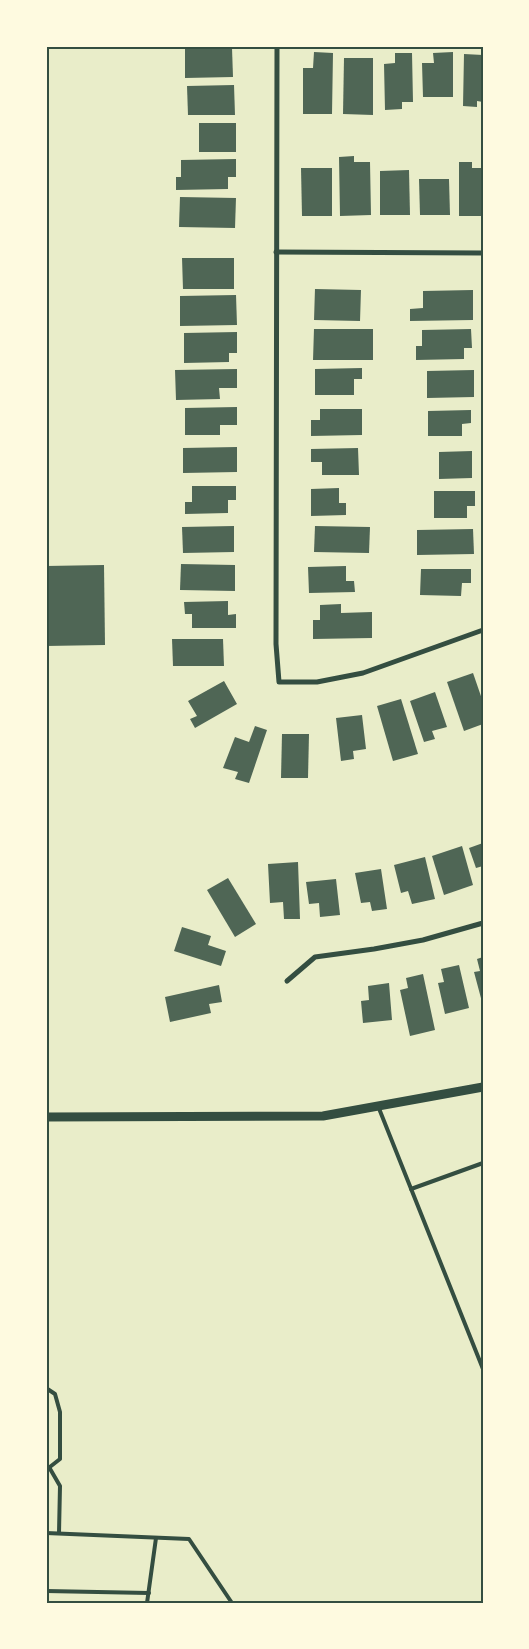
<svg xmlns="http://www.w3.org/2000/svg" width="529" height="1649" viewBox="0 0 529 1649" font-family="Lato,sans-serif">
  <rect width="100%" height="100%" fill="#e9edc9"/>
  <g fill="#4f6655">
    <path d="M 185,48 L 232,48 L 233,77 L 185,78 Z"/>
    <path d="M 314,52 L 333,53 L 332,114 L 303,114 L 303,68 L 313,68 Z"/>
    <path d="M 453,52 L 453,97 L 423,97 L 422,63 L 434,63 L 433,53 Z"/>
    <path d="M 395,53 L 412,53 L 413,102 L 402,102 L 402,109 L 385,110 L 384,64 L 395,63 Z"/>
    <path d="M 464,54 L 483,55 L 483,102 L 477,101 L 477,107 L 463,106 Z"/>
    <path d="M 344,58 L 373,58 L 373,115 L 343,114 Z"/>
    <path d="M 234,85 L 235,115 L 188,115 L 187,86 Z"/>
    <rect x="199" y="123" width="37" height="29"/>
    <path d="M 354,156 L 354,162 L 370,162 L 371,215 L 340,216 L 339,157 Z"/>
    <path d="M 236,159 L 236,177 L 228,177 L 228,189 L 176,190 L 176,177 L 181,177 L 181,160 Z"/>
    <path d="M 459,162 L 472,162 L 472,168 L 483,168 L 483,216 L 459,216 Z"/>
    <path d="M 301,168 L 332,168 L 332,216 L 302,216 Z"/>
    <path d="M 409,170 L 410,215 L 380,215 L 380,171 Z"/>
    <path d="M 419,179 L 449,179 L 450,215 L 420,215 Z"/>
    <path d="M 180,197 L 236,198 L 235,228 L 179,227 Z"/>
    <path d="M 182,258 L 234,258 L 234,289 L 183,289 Z"/>
    <path d="M 315,289 L 361,290 L 360,321 L 314,320 Z"/>
    <path d="M 473,290 L 473,320 L 410,321 L 410,309 L 423,308 L 423,291 Z"/>
    <path d="M 236,295 L 237,325 L 180,326 L 180,296 Z"/>
    <path d="M 314,329 L 373,329 L 373,360 L 313,360 Z"/>
    <path d="M 471,329 L 472,348 L 464,348 L 464,359 L 416,360 L 416,346 L 422,346 L 422,330 Z"/>
    <path d="M 237,332 L 237,353 L 229,353 L 229,362 L 184,363 L 184,333 Z"/>
    <path d="M 362,368 L 362,379 L 354,379 L 354,395 L 315,395 L 315,369 Z"/>
    <path d="M 237,369 L 237,388 L 219,388 L 220,399 L 176,400 L 175,370 Z"/>
    <path d="M 474,370 L 474,397 L 427,398 L 427,371 Z"/>
    <path d="M 237,407 L 237,425 L 220,425 L 220,435 L 185,435 L 185,408 Z"/>
    <path d="M 320,409 L 362,409 L 362,435 L 311,436 L 311,420 L 320,420 Z"/>
    <path d="M 471,410 L 471,423 L 462,424 L 462,436 L 428,436 L 428,411 Z"/>
    <path d="M 237,447 L 237,472 L 183,473 L 183,448 Z"/>
    <path d="M 358,448 L 359,475 L 322,475 L 322,462 L 311,462 L 311,449 Z"/>
    <path d="M 472,451 L 472,478 L 439,479 L 439,452 Z"/>
    <path d="M 192,486 L 236,486 L 236,500 L 228,500 L 228,513 L 185,514 L 185,502 L 192,502 Z"/>
    <path d="M 339,488 L 339,503 L 346,503 L 346,515 L 311,516 L 311,489 Z"/>
    <path d="M 434,491 L 475,491 L 475,506 L 467,506 L 467,518 L 434,518 Z"/>
    <path d="M 234,526 L 234,552 L 183,553 L 182,527 Z"/>
    <path d="M 315,526 L 370,527 L 369,553 L 314,552 Z"/>
    <path d="M 473,529 L 474,554 L 417,555 L 417,530 Z"/>
    <path d="M 181,564 L 235,565 L 235,591 L 180,590 Z"/>
    <path d="M 104,565 L 105,645 L 46,646 L 46,566 Z"/>
    <path d="M 346,566 L 346,581 L 354,581 L 355,592 L 309,593 L 308,567 Z"/>
    <path d="M 421,569 L 471,569 L 471,583 L 462,583 L 461,596 L 420,595 Z"/>
    <path d="M 228,601 L 228,615 L 236,614 L 236,628 L 192,628 L 192,614 L 185,614 L 184,602 Z"/>
    <path d="M 341,604 L 341,613 L 372,612 L 372,638 L 313,639 L 313,620 L 320,620 L 320,605 Z"/>
    <path d="M 172,639 L 223,639 L 224,666 L 173,666 Z"/>
    <path d="M 473,673 L 483,702 L 483,724 L 464,731 L 447,682 Z"/>
    <path d="M 224,681 L 237,704 L 195,728 L 190,719 L 197,716 L 188,701 Z"/>
    <path d="M 435,692 L 447,727 L 432,731 L 435,739 L 424,742 L 410,701 Z"/>
    <path d="M 401,699 L 418,754 L 393,761 L 377,706 Z"/>
    <path d="M 362,715 L 366,749 L 353,751 L 354,759 L 341,761 L 336,718 Z"/>
    <path d="M 255,726 L 267,730 L 249,783 L 235,779 L 238,772 L 223,768 L 235,737 L 249,742 Z"/>
    <path d="M 282,734 L 309,734 L 308,778 L 281,778 Z"/>
    <path d="M 483,843 L 483,866 L 476,868 L 469,848 Z"/>
    <path d="M 462,846 L 473,885 L 444,895 L 432,856 Z"/>
    <path d="M 425,857 L 435,899 L 412,904 L 408,891 L 401,893 L 394,865 Z"/>
    <path d="M 298,862 L 300,919 L 284,919 L 283,902 L 270,903 L 268,864 Z"/>
    <path d="M 381,869 L 387,909 L 372,911 L 370,902 L 361,903 L 355,873 Z"/>
    <path d="M 228,878 L 256,924 L 235,937 L 207,890 Z"/>
    <path d="M 336,879 L 340,915 L 320,917 L 319,903 L 309,904 L 306,882 Z"/>
    <path d="M 182,927 L 211,936 L 208,945 L 226,951 L 221,966 L 174,951 Z"/>
    <path d="M 483,957 L 483,1002 L 482,1002 L 474,972 L 480,971 L 477,959 Z"/>
    <path d="M 459,965 L 469,1008 L 445,1014 L 438,983 L 444,982 L 441,969 Z"/>
    <path d="M 423,974 L 435,1030 L 410,1036 L 400,990 L 408,988 L 406,978 Z"/>
    <path d="M 389,983 L 392,1020 L 363,1023 L 361,1001 L 369,1000 L 368,986 Z"/>
    <path d="M 219,985 L 222,1002 L 209,1004 L 211,1013 L 170,1022 L 165,997 Z"/>
  </g>
  <g fill="none" stroke-linecap="round" stroke-linejoin="round">
    <g stroke="#344e41" stroke-width="4">
      <path d="M 378,1106 L 483,1369"/>
      <path d="M 411,1189 L 483,1163"/>
      <path d="M 46,1388 L 55,1394 L 60,1412 L 60,1459 L 46,1470"/>
      <path d="M 49,1467 L 60,1486 L 59,1533"/>
      <path d="M 46,1533 L 189,1539 L 232,1603"/>
      <path d="M 46,1591 L 149,1593"/>
      <path d="M 147,1603 L 156,1538"/>
    </g>
    <g stroke="#344e41" stroke-width="5">
      <path d="M 277,46 L 276,644 L 279,682 L 317,682 L 363,673 L 483,630"/>
      <path d="M 276,252 L 483,253"/>
      <path d="M 287,981 L 315,957 L 374,949 L 423,940 L 483,923"/>
    </g>
    <path stroke="#344e41" stroke-width="9" d="M 46,1117 L 323,1116 L 483,1087"/>
  </g>
  <rect width="529" height="1649" fill="none" stroke="#fefae0" stroke-width="95"/>
  <rect x="48" y="48" width="434" height="1554" fill="none" stroke="#344e41" stroke-width="2"/>
</svg>
